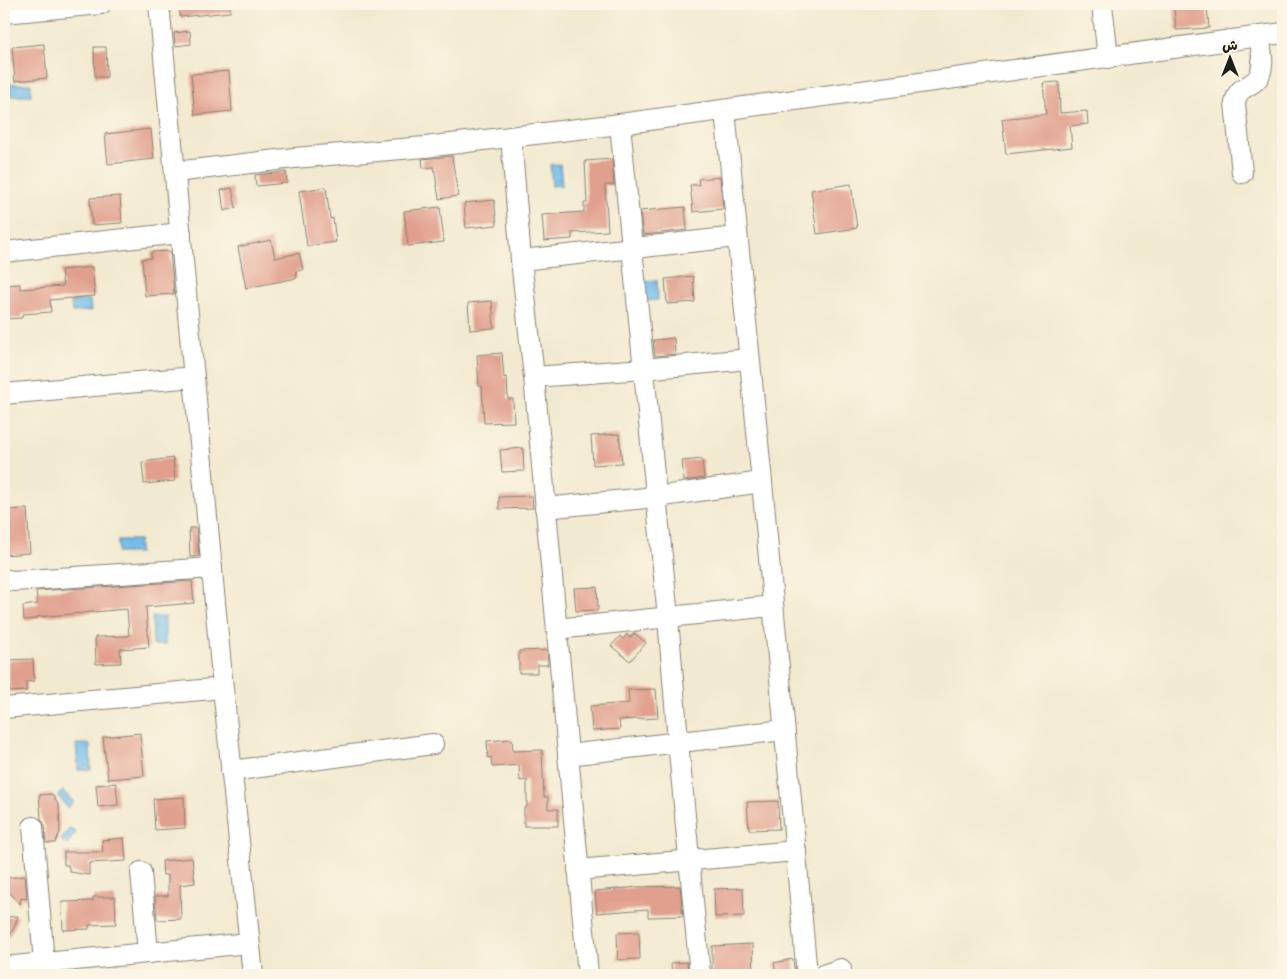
<svg xmlns="http://www.w3.org/2000/svg" width="1287" height="979" viewBox="0 0 1287 979" font-family="'Shantell Sans','Playpen Sans Arabic',sans-serif">
  <defs>
    <pattern id="water-ripples" width="26" height="14" patternUnits="userSpaceOnUse" patternTransform="scale(1.25)"><rect width="26" height="14" fill="#72bdeb"/><path d="M2 4q2-2 4 0t4 0M15 11q2-2 4 0t4 0" fill="none" stroke="#62a2c9"/></pattern>
  </defs>
  <rect width="100%" height="100%" fill="#fcf5e5"/>
  <filter id="ink" filterUnits="userSpaceOnUse"><feTurbulence type="fractalNoise" baseFrequency=".02" numOctaves="2"/><feDisplacementMap in="SourceGraphic" scale="10" xChannelSelector="R" yChannelSelector="G"/><feConvolveMatrix kernelMatrix="1 2 1 2 8 2 1 2 1" color-interpolation-filters="sRGB"/></filter>
  <filter id="wash" filterUnits="userSpaceOnUse"><feTurbulence type="fractalNoise" baseFrequency=".0096" numOctaves="4" result="noise"/><feDisplacementMap in="SourceGraphic" scale="20" xChannelSelector="R" yChannelSelector="G"/><feGaussianBlur stdDeviation="1.12" result="paint"/><feColorMatrix in="noise" values="0 0 0 0 0 0 0 0 0 0 0 0 0 0 0 0 0 1.4 0 .05"/><feComposite in="paint" operator="in"/></filter>
  <g filter="url(#wash)">
    <rect width="100%" height="100%" fill="#f2ead0"/>
    <g fill="url(#water-ripples)" stroke="#476c84">
      <path d="M 10,84 L 31,84 L 31,96 L 11,96 Z"/>
      <path d="M 560,164 L 562,185 L 552,186 L 550,165 Z"/>
      <path d="M 657,280 L 658,300 L 646,301 L 645,281 Z"/>
      <path d="M 90,300 L 91,311 L 72,312 L 71,301 Z"/>
      <rect x="118" y="540" width="21" height="13"/>
      <path d="M 152,617 L 165,617 L 165,645 L 153,645 Z"/>
      <path d="M 76,744 L 90,744 L 91,770 L 78,770 Z"/>
      <path d="M 63,791 L 74,802 L 67,808 L 58,795 Z"/>
      <path d="M 70,828 L 76,832 L 67,845 L 61,840 Z"/>
    </g>
    <g id="blocks">
      <g fill="#e19f8d">
        <path d="M 179,4 L 230,4 L 230,12 L 180,17 Z"/>
        <path d="M 1207,5 L 1209,28 L 1176,30 L 1174,8 Z"/>
        <path d="M 190,31 L 191,44 L 175,46 L 174,33 Z"/>
        <path d="M 44,44 L 47,78 L 15,81 L 12,47 Z"/>
        <path d="M 94,47 L 106,47 L 107,77 L 95,77 Z"/>
        <path d="M 229,71 L 232,111 L 195,115 L 191,74 Z"/>
        <path d="M 1059,82 L 1060,113 L 1087,111 L 1088,124 L 1070,126 L 1072,147 L 1006,154 L 1002,119 L 1046,114 L 1043,83 Z"/>
        <path d="M 151,129 L 154,159 L 108,164 L 105,134 Z"/>
        <path d="M 452,156 L 458,196 L 439,199 L 434,167 L 423,168 L 422,159 Z"/>
        <path d="M 612,159 L 614,185 L 605,185 L 608,231 L 572,233 L 572,239 L 544,241 L 542,215 L 584,212 L 584,203 L 587,203 L 585,161 Z"/>
        <path d="M 286,172 L 287,183 L 256,186 L 255,175 Z"/>
        <path d="M 720,177 L 723,209 L 693,212 L 690,185 L 699,185 L 698,179 Z"/>
        <path d="M 851,184 L 857,228 L 817,234 L 811,190 Z"/>
        <path d="M 326,187 L 330,219 L 333,218 L 336,242 L 307,246 L 299,191 Z"/>
        <path d="M 232,188 L 236,208 L 224,211 L 221,190 Z"/>
        <path d="M 120,196 L 122,223 L 92,225 L 90,198 Z"/>
        <path d="M 494,200 L 497,225 L 466,228 L 464,203 Z"/>
        <path d="M 440,207 L 444,242 L 408,246 L 404,211 Z"/>
        <path d="M 685,207 L 687,230 L 643,235 L 640,211 Z"/>
        <path d="M 271,240 L 275,258 L 299,253 L 303,270 L 296,271 L 297,278 L 246,288 L 238,247 Z"/>
        <path d="M 170,251 L 174,294 L 145,296 L 142,259 L 151,258 L 151,252 Z"/>
        <path d="M 92,267 L 95,296 L 50,300 L 51,312 L 22,314 L 22,318 L 4,319 L 4,285 L 20,284 L 20,289 L 63,286 L 61,270 Z"/>
        <path d="M 693,276 L 695,302 L 667,304 L 665,279 Z"/>
        <path d="M 492,301 L 494,328 L 470,330 L 468,303 Z"/>
        <path d="M 674,338 L 675,354 L 655,356 L 653,340 Z"/>
        <path d="M 502,353 L 504,378 L 507,377 L 508,399 L 513,399 L 514,422 L 484,423 L 482,386 L 479,386 L 477,355 Z"/>
        <path d="M 619,434 L 622,463 L 593,465 L 591,436 Z"/>
        <path d="M 523,448 L 524,471 L 502,472 L 500,450 Z"/>
        <path d="M 173,458 L 175,481 L 144,484 L 142,462 Z"/>
        <path d="M 702,459 L 704,478 L 684,481 L 682,461 Z"/>
        <path d="M 532,496 L 533,508 L 499,509 L 499,497 Z"/>
        <path d="M 27,509 L 30,553 L 4,555 L 4,510 Z"/>
        <path d="M 189,528 L 196,528 L 199,556 L 190,557 Z"/>
        <path d="M 192,581 L 194,603 L 146,607 L 149,647 L 120,649 L 121,663 L 96,664 L 95,637 L 129,636 L 127,609 L 37,617 L 37,619 L 24,620 L 23,606 L 38,604 L 36,591 Z"/>
        <path d="M 597,587 L 598,610 L 576,611 L 574,588 Z"/>
        <path d="M 634,633 L 646,643 L 630,661 L 611,646 L 620,636 L 623,639 L 627,634 L 630,638 Z"/>
        <path d="M 547,650 L 548,665 L 537,665 L 537,673 L 519,673 L 519,651 Z"/>
        <path d="M 33,659 L 34,681 L 26,682 L 26,691 L 10,692 L 8,660 Z"/>
        <path d="M 656,689 L 658,718 L 619,720 L 620,729 L 592,731 L 590,706 L 629,703 L 628,690 Z"/>
        <path d="M 140,733 L 144,776 L 108,779 L 103,737 Z"/>
        <path d="M 512,739 L 513,751 L 542,750 L 544,797 L 548,797 L 548,809 L 558,809 L 558,826 L 524,826 L 524,808 L 527,807 L 527,780 L 520,781 L 519,765 L 492,767 L 491,757 L 488,758 L 487,741 Z"/>
        <path d="M 116,783 L 118,805 L 98,807 L 96,785 Z"/>
        <path d="M 52,794 L 59,806 L 60,832 L 55,843 L 46,843 L 45,826 L 41,818 L 39,795 Z"/>
        <path d="M 184,797 L 185,828 L 155,830 L 153,799 Z"/>
        <path d="M 778,801 L 779,829 L 749,830 L 747,802 Z"/>
        <path d="M 124,838 L 126,861 L 89,863 L 89,875 L 70,872 L 68,865 L 64,865 L 64,852 L 103,852 L 102,840 Z"/>
        <path d="M 192,858 L 195,883 L 180,885 L 181,919 L 157,920 L 155,896 L 168,896 L 168,875 L 163,875 L 162,861 Z"/>
        <path d="M 25,876 L 27,899 L 21,898 L 20,904 L 5,887 L 5,878 Z"/>
        <path d="M 680,886 L 683,916 L 648,917 L 648,909 L 597,913 L 595,891 L 638,887 Z"/>
        <path d="M 743,888 L 744,916 L 715,917 L 714,889 Z"/>
        <path d="M 93,897 L 115,897 L 116,924 L 89,925 L 89,929 L 63,930 L 62,902 L 93,901 Z"/>
        <path d="M 18,916 L 14,928 L 4,945 L 4,917 Z"/>
        <path d="M 639,932 L 640,959 L 618,960 L 617,933 Z"/>
        <path d="M 753,944 L 754,975 L 712,975 L 712,946 Z"/>
        <path d="M 793,959 L 795,975 L 776,975 L 774,963 Z"/>
        <path d="M 687,962 L 688,975 L 672,975 L 671,963 Z"/>
      </g>
    </g>
  </g>
  <g filter="url(#ink)">
    <use href="#blocks" fill-opacity="0" stroke="#878376" stroke-width="1"/>
    <g fill="none" stroke-linecap="round" stroke-linejoin="round">
      <g stroke="#878376" stroke-width="22">
        <g id="minor">
          <path d="M 159,4 L 223,688 L 253,975"/>
          <path d="M 1102,4 L 1108,58"/>
          <path d="M 4,13 L 101,4"/>
          <path d="M 725,111 L 762,482 L 807,975"/>
          <path d="M 620,124 L 668,618 L 678,741 L 700,975"/>
          <path d="M 511,137 L 521,260 L 534,377 L 588,975"/>
          <path d="M 175,172 L 294,158 L 425,147 L 620,124 L 1283,33"/>
          <path d="M 1242,173 L 1235,103 C 1238,87 1244,90 1255,81 C 1267,71 1261,49 1259,36"/>
          <path d="M 4,252 L 181,233"/>
          <path d="M 521,260 L 737,237"/>
          <path d="M 534,377 L 644,369 L 749,359"/>
          <path d="M 4,394 L 194,377"/>
          <path d="M 545,508 L 656,497 L 762,482"/>
          <path d="M 4,579 L 13,581 L 212,568"/>
          <path d="M 557,629 L 772,606"/>
          <path d="M 4,708 L 223,688"/>
          <path d="M 568,755 L 784,730"/>
          <path d="M 231,771 L 433,744"/>
          <path d="M 33,827 L 44,963"/>
          <path d="M 578,870 L 796,851"/>
          <path d="M 141,872 L 148,953"/>
          <path d="M 4,967 L 249,943"/>
          <path d="M 823,975 L 841,969"/>
        </g>
      </g>
      <use href="#minor" stroke="#fff" stroke-width="20"/>
    </g>
  </g>
  <rect width="1287" height="979" fill="none" stroke="#fcf5e5" stroke-width="20"/>
  <g transform="translate(1230 58)" stroke="#fcf5e5" stroke-width="4" paint-order="stroke">
  <path d="M0-4L9 19L0 12L-9 19Z" fill="#1c1c1c"/>
  <text y="-8" font-size="14" font-weight="bold" text-anchor="middle" fill="#1c1c1c">ش</text>
  </g>
</svg>
